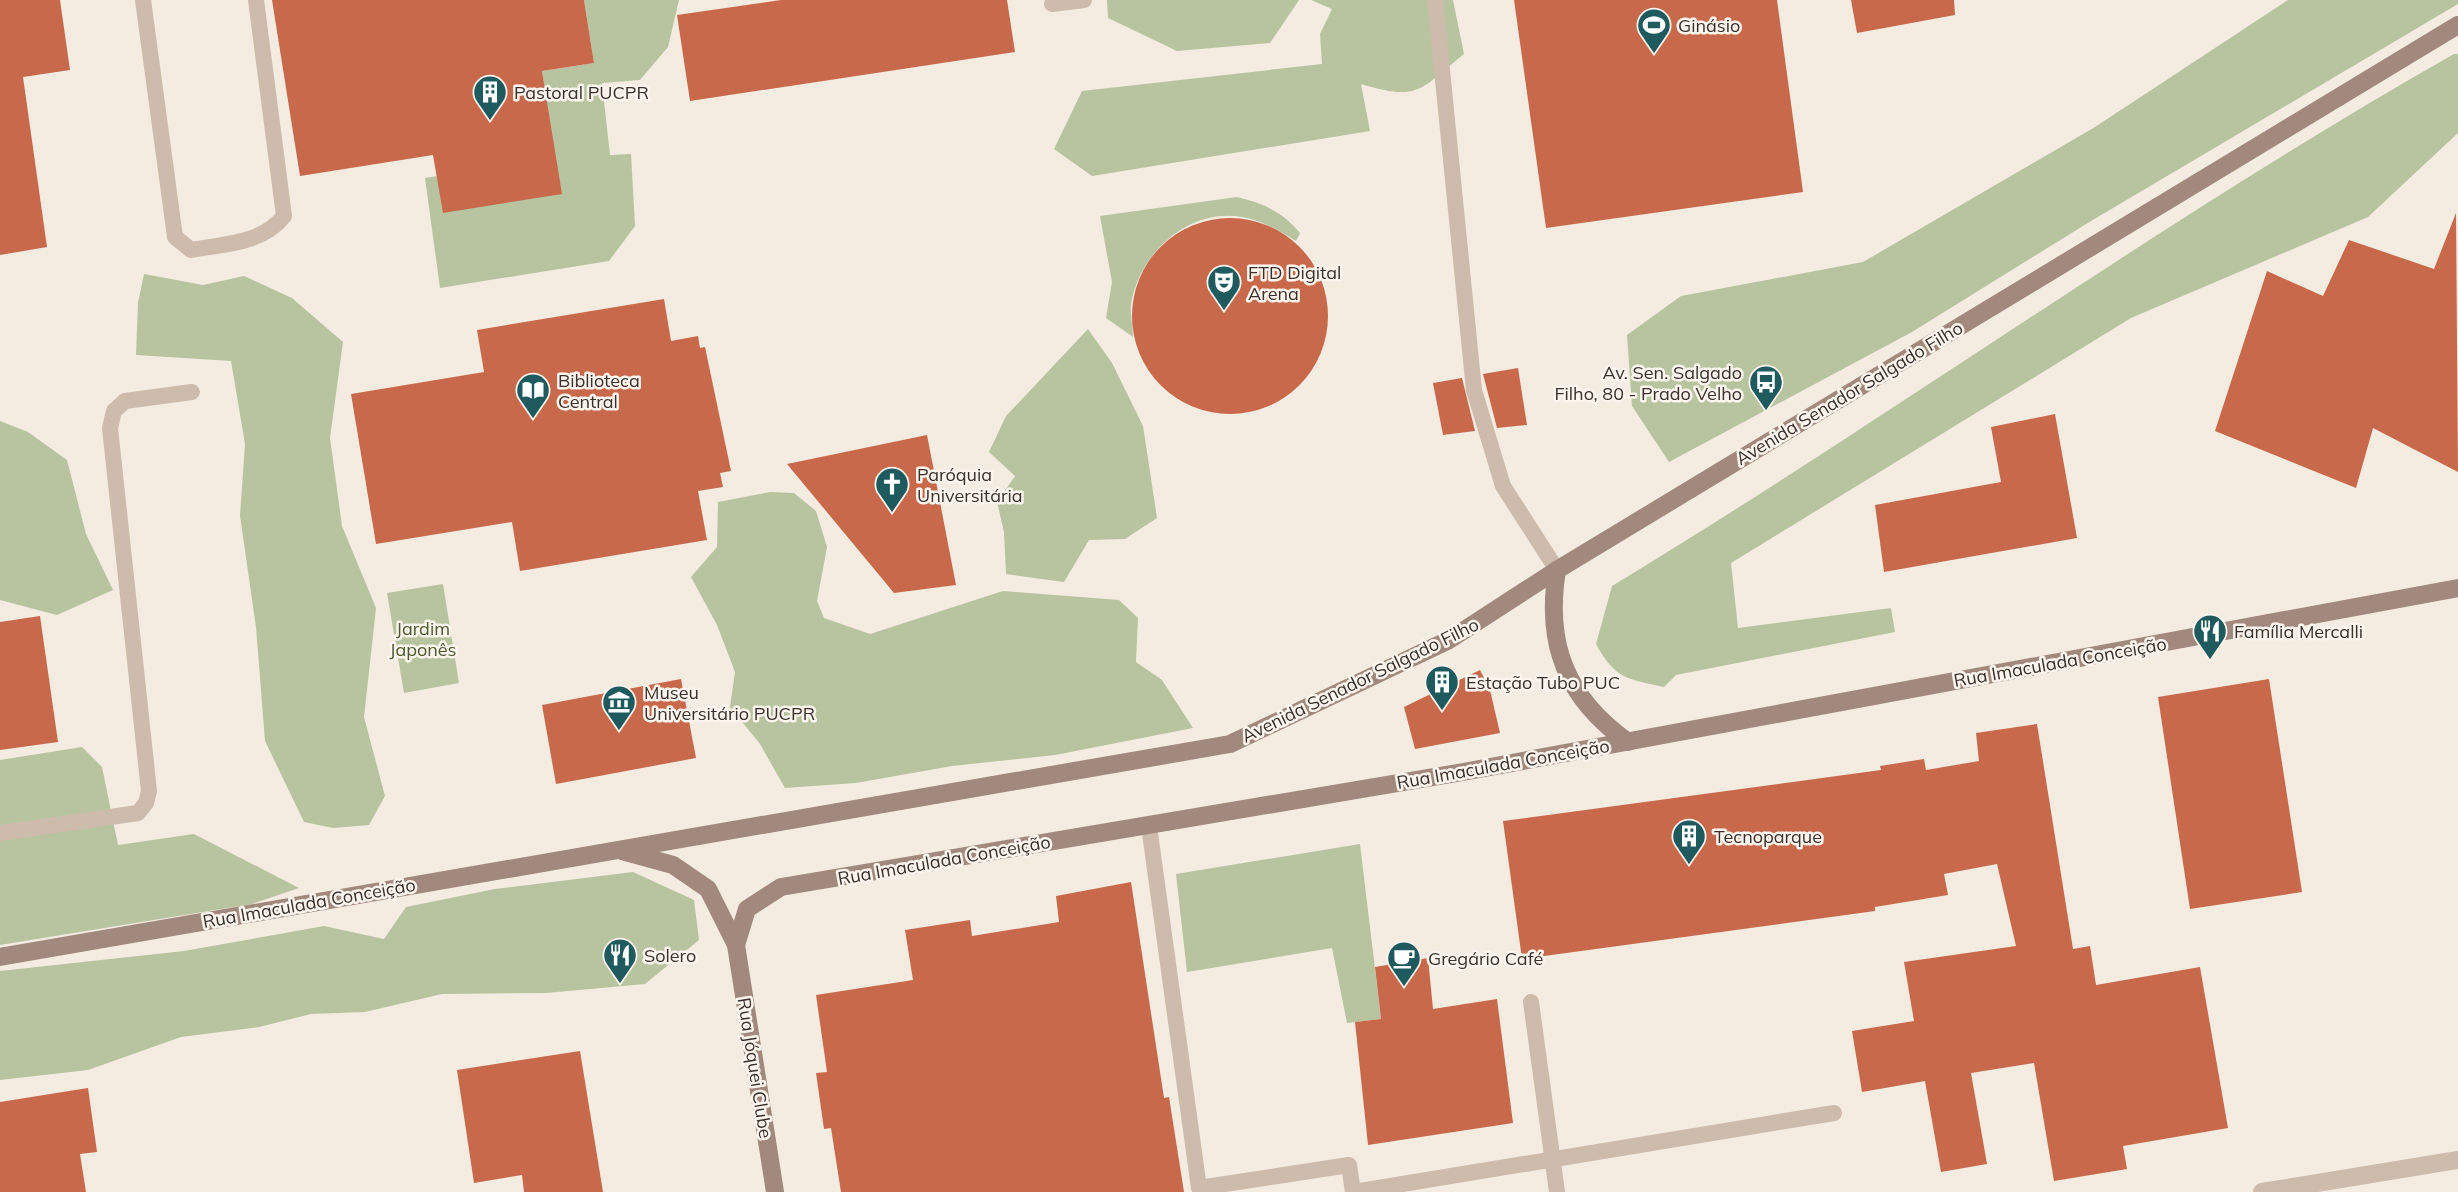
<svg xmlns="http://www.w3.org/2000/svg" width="2458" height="1192" viewBox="0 0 2458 1192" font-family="Mulish,sans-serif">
  <rect width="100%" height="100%" fill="#f4ebe1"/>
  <g fill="#b8c4a0">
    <path d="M 584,0 L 679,0 L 668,47 L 640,80 L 602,83 L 610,155 L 631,154 L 635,226 L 609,261 L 440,288 L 425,178 L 437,176 L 561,194 L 542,71 L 594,63 Z"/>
    <path d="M 1107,0 L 1299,0 L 1270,43 L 1177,51 L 1108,18 Z"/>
    <path d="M 1311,0 L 1453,0 L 1464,54 C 1420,89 1420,102 1361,84 L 1370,131 L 1092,176 L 1054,149 L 1082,91 L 1322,64 L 1320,34 L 1332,9 Z"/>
    <path d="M 2288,0 L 2458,0 L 2458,4 L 2091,221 L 1912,332 L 1669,462 L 1632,406 L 1627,335 L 1681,296 L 1863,262 L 2095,127 Z"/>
    <path d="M 2454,54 L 2458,54 L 2458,133 L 2368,217 L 2131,318 L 1731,563 L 1738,628 L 1891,608 L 1895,632 L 1676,675 L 1664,687 C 1627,679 1615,679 1596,644 L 1612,586 C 1896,414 2165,218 2454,54 Z"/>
    <path d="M 1237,197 C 1263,203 1283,212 1300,233 L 1296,241 C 1279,230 1263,221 1242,217 C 1189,207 1138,254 1131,305 C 1130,315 1133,327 1133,337 L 1106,318 L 1112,282 L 1100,216 Z"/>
    <path d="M 144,274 L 203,285 L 244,276 L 292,298 L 343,342 L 330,438 L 342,526 L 376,608 L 364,717 L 385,796 L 369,825 L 333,828 L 304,822 L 265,741 L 256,627 L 240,516 L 245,444 L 231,361 L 136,355 L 138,303 Z"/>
    <path d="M 1088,329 L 1112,363 L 1143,426 L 1157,518 L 1125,539 L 1089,540 L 1064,582 L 1006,574 L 1004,532 L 997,502 L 1015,476 L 989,452 L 1006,416 Z"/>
    <path d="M 0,421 L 28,432 L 67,460 L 86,534 L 113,590 L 57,615 L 0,600 Z"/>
    <path d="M 770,492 L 794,493 L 816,511 L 827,547 L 817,601 L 824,618 L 870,634 L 1003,591 L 1119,600 L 1138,618 L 1136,662 L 1162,680 L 1193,728 L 1055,755 L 952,766 L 856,783 L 785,788 L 760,744 L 730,707 L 735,672 L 717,625 L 691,577 L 717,547 L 718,502 Z"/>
    <path d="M 443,584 L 459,683 L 404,693 L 387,593 Z"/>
    <path d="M 82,747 L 102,767 L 118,845 L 194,834 L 299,888 L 252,904 L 0,945 L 0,760 Z"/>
    <path d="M 1360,844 L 1381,1019 L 1347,1023 L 1332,948 L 1187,972 L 1176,874 Z"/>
    <path d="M 633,872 L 694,900 L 699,940 L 645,984 L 546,993 L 442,994 L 365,1012 L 311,1014 L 259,1027 L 181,1037 L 88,1070 L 0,1080 L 0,971 L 184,951 L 324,926 L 384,939 L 406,907 L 495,889 Z"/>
  </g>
  <g fill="#c8694b">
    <path d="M 0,0 L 60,0 L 70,70 L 23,77 L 47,247 L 0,255 Z"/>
    <path d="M 272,0 L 584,0 L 594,63 L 542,71 L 562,194 L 443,213 L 433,155 L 300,176 Z"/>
    <path d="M 781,0 L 1007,0 L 1015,52 L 690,101 L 677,15 Z"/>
    <path d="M 1514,0 L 1777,0 L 1803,192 L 1546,228 Z"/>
    <path d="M 1851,0 L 1954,0 L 1955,15 L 1857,33 Z"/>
    <path d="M 2456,213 L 2458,472 L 2373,428 L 2356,488 L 2215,431 L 2267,271 L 2323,296 L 2349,240 L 2434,269 Z"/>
    <circle cx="1230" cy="316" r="98"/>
    <path d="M 664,299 L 671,341 L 698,336 L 700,348 L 705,347 L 731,471 L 720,473 L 723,487 L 698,491 L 707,540 L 520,571 L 512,522 L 376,544 L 351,394 L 484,372 L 477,330 Z"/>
    <path d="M 1518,368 L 1527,425 L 1497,428 L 1483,374 Z"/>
    <path d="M 1462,378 L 1475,431 L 1443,435 L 1433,383 Z"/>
    <path d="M 2055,414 L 2077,538 L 1884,572 L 1875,505 L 2001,482 L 1991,427 Z"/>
    <path d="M 927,435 L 956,585 L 894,593 L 787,464 Z"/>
    <path d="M 40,616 L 58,742 L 0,750 L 0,622 Z"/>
    <path d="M 1480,670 L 1490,690 L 1500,733 L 1415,749 L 1404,707 Z"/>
    <path d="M 681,679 L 696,758 L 556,784 L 542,705 Z"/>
    <path d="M 2269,679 L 2302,892 L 2190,909 L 2158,697 Z"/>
    <path d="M 2037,724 L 2073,949 L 2090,946 L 2096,985 L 2200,967 L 2228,1128 L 2123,1146 L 2127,1169 L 2054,1181 L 2034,1063 L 1971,1073 L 1987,1164 L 1941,1172 L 1925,1081 L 1862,1092 L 1852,1031 L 1914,1021 L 1904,962 L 2016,946 L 1997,864 L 1944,874 L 1948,895 L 1875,907 L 1875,911 L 1522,959 L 1503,821 L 1881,770 L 1880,766 L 1924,759 L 1926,770 L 1979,761 L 1976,733 Z"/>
    <path d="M 1131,882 L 1164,1098 L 1169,1097 L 1184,1192 L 841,1192 L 831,1128 L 824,1129 L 816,1073 L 827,1072 L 816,995 L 913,980 L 905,930 L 970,920 L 972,936 L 1059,922 L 1056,896 Z"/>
    <path d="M 1428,958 L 1433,1009 L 1497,999 L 1513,1123 L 1368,1145 L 1355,1022 L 1381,1019 L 1375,967 Z"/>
    <path d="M 580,1051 L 603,1192 L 524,1192 L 522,1175 L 474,1183 L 457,1070 Z"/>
    <path d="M 88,1088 L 97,1152 L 80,1154 L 86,1192 L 0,1192 L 0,1102 Z"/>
  </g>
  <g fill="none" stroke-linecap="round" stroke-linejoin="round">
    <g stroke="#cdbbac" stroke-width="16">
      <path d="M 143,0 L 175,237 L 191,250 C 224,244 262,244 284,216 L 256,0"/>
      <path d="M 1435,0 L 1474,390 L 1503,486 L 1557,570"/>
      <path d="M 1052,4 L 1084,0"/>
      <path d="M 1149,826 L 1199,1188 L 1349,1165 L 1353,1192"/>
      <path d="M 0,833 L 138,813 L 146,803 L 149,791 L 110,428 L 114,411 L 125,401 L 192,392"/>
      <path d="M 1531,1002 L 1557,1192"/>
      <path d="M 1354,1192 L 1834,1113"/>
    </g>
    <path stroke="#cdbbac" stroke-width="18" d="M 2262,1192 L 2458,1160"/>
    <g stroke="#a18a7d" stroke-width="18">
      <path d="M 1557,570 C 1545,644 1566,698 1628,742"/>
      <path d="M 622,851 L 673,865 L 708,889 L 736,945 L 775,1192"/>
      <path d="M 736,945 L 747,909 L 781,887 L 1463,772 L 2458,588"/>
      <path d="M 0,957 L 1230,744 L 1449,640 L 1557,570 L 2458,25"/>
    </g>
  </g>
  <defs>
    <g id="stadium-pin" transform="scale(1.75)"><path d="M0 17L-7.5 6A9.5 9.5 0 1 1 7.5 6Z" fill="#1f5a5e" stroke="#fbf5ee"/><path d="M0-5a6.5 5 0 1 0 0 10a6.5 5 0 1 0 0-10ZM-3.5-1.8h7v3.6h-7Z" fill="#fff"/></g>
    <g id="building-pin" transform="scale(1.75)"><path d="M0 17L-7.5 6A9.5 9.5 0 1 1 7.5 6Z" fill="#1f5a5e" stroke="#fbf5ee"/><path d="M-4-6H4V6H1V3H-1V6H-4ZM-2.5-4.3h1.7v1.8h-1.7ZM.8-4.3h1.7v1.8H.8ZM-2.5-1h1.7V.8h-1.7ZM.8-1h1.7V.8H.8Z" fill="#fff"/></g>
    <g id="theatre-pin" transform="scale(1.75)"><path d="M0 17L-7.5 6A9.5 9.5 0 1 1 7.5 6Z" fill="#1f5a5e" stroke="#fbf5ee"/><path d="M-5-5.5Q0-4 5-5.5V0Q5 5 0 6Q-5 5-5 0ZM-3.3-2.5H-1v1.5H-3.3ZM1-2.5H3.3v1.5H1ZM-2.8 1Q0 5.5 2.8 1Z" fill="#fff"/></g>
    <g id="bus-pin" transform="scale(1.75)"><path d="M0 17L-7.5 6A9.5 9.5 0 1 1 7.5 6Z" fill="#1f5a5e" stroke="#fbf5ee"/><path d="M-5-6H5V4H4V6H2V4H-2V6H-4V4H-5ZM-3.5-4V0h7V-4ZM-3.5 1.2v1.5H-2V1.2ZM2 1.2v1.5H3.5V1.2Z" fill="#fff"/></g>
    <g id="library-pin" transform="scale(1.75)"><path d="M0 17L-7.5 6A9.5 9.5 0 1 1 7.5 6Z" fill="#1f5a5e" stroke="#fbf5ee"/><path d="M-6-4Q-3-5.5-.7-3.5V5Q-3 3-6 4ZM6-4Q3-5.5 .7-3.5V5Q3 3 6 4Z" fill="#fff"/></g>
    <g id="church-pin" transform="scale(1.75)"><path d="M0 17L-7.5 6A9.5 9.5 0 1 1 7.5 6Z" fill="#1f5a5e" stroke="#fbf5ee"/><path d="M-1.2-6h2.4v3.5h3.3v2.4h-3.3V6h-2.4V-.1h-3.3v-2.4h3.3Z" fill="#fff"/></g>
    <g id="restaurant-pin" transform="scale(1.75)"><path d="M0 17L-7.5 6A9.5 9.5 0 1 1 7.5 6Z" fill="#1f5a5e" stroke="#fbf5ee"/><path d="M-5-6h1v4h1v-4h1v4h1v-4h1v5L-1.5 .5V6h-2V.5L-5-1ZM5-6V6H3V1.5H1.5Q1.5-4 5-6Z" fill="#fff"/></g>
    <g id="museum-pin" transform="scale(1.75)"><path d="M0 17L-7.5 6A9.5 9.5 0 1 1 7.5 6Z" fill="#1f5a5e" stroke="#fbf5ee"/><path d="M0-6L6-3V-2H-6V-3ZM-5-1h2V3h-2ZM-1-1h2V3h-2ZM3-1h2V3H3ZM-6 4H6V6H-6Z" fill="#fff"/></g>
    <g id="cafe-pin" transform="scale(1.75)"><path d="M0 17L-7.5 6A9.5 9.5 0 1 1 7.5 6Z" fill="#1f5a5e" stroke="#fbf5ee"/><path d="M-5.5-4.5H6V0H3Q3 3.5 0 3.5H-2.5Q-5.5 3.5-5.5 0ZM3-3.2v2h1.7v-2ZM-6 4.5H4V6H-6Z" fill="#fff"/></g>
  </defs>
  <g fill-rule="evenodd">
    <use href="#stadium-pin" x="1654" y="25"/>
    <use href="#building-pin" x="490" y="92"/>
    <use href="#theatre-pin" x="1224" y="282"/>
    <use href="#bus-pin" x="1766" y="382"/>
    <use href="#library-pin" x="533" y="390"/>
    <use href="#church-pin" x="892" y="484"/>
    <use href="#restaurant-pin" x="2210" y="631"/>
    <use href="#building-pin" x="1442" y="682"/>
    <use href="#museum-pin" x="619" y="702"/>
    <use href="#building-pin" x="1689" y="836"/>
    <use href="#restaurant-pin" x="620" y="955"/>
    <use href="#cafe-pin" x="1404" y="958"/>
  </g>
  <g text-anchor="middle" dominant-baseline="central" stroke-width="5" stroke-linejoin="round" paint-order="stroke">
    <g font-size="18" fill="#3b302b" stroke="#fbf5ee" text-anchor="start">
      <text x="1678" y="25">Ginásio</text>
      <text x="514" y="92">Pastoral PUCPR</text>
      <text x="1248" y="272">FTD Digital<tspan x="1248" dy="21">Arena</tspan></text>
      <text x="1742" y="372" text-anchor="end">Av. Sen. Salgado<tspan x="1742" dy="21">Filho, 80 - Prado Velho</tspan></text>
      <text x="558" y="380">Biblioteca<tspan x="558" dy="21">Central</tspan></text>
      <text x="917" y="474">Paróquia<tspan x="917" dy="21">Universitária</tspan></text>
      <text x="2234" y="631">Família Mercalli</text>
      <text x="1466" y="682">Estação Tubo PUC</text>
      <text x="644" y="692">Museu<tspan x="644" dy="21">Universitário PUCPR</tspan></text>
      <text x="1714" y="836">Tecnoparque</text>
      <text x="644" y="955">Solero</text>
      <text x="1428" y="958">Gregário Café</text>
    </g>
    <g font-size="18" fill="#3b302b" stroke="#fbf5ee">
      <text transform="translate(1849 393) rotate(-31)">Avenida Senador Salgado Filho</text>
      <text transform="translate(2060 662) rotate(-10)">Rua Imaculada Conceição</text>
      <text transform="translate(1360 680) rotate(-26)">Avenida Senador Salgado Filho</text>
      <text transform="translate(1503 764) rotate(-10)">Rua Imaculada Conceição</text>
      <text transform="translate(944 860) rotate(-10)">Rua Imaculada Conceição</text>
      <text transform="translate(309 903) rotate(-10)">Rua Imaculada Conceição</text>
      <text transform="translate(755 1068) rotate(81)">Rua Jóquei Clube</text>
    </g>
    <g font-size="18" fill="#4a5a2e" stroke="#fbf5ee">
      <text x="423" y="628">Jardim<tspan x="423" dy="21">Japonês</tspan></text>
    </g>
  </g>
</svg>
